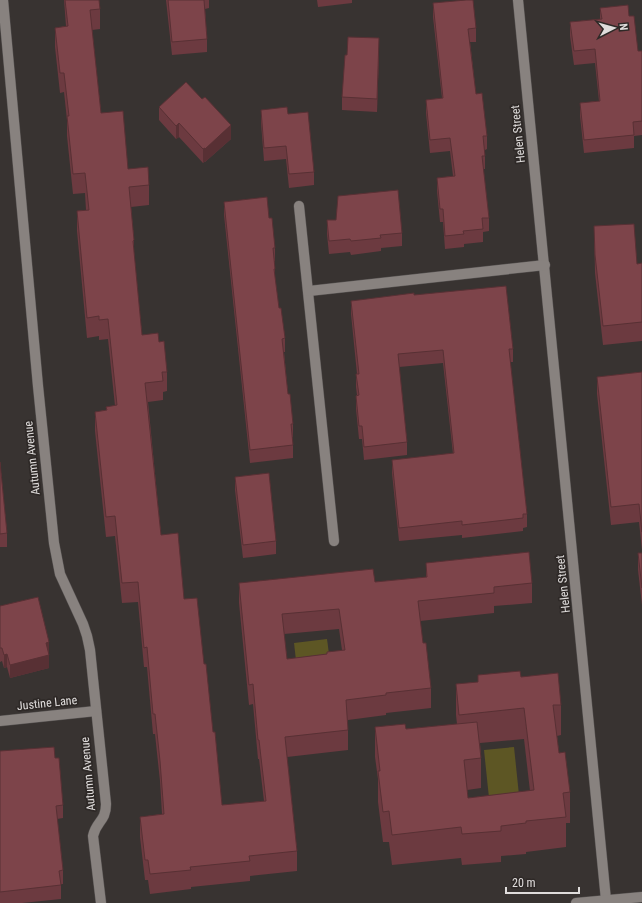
<svg xmlns="http://www.w3.org/2000/svg" width="642" height="903" viewBox="0 0 642 903" font-family="'Roboto Condensed',sans-serif">
  <rect width="100%" height="100%" fill="#383331"/>
  <g fill="#5d5624">
    <path d="M 327,639 L 331,669 L 302,712 L 294,643 Z"/>
    <path d="M 514,747 L 521,814 L 491,817 L 484,750 Z"/>
  </g>
  <g fill="none" stroke-linecap="round" stroke-linejoin="round">
    <g stroke="#555150" stroke-width="11">
      <g id="minor">
        <path d="M 3,0 L 38,386 L 54,543 L 60,574 L 83,624 L 87,636 L 90,650 L 106,804 C 106,822 96,821 93,836 L 101,903"/>
        <path d="M 518,0 L 606,900"/>
        <path d="M 299,206 L 334,541"/>
        <path d="M 309,291 L 545,265"/>
        <path d="M 0,721 L 96,711"/>
        <path d="M 576,903 L 642,897"/>
      </g>
    </g>
    <use href="#minor" stroke="#88827f" stroke-width="10"/>
  </g>
  <g fill="#6c3a40" fill-rule="evenodd">
    <path d="M 64,0 L 99,0 L 100,9 L 100,29 L 92,30 L 101,113 L 128,169 L 149,185 L 149,205 L 131,207 L 134,240 L 134,256 L 142,335 L 159,342 L 167,372 L 167,391 L 163,392 L 163,400 L 148,402 L 161,535 L 184,599 L 204,664 L 213,732 L 222,805 L 264,801 L 259,759 L 258,759 L 253,704 L 249,705 L 239,603 L 239,583 L 375,582 L 426,577 L 426,563 L 532,583 L 532,603 L 494,606 L 494,613 L 420,621 L 423,643 L 431,688 L 431,708 L 386,713 L 386,715 L 348,720 L 348,750 L 287,757 L 297,851 L 297,871 L 250,876 L 250,881 L 191,887 L 191,889 L 150,894 L 148,880 L 145,880 L 140,837 L 140,817 L 162,814 L 160,781 L 155,734 L 153,734 L 147,667 L 144,667 L 138,602 L 122,603 L 115,536 L 106,537 L 95,431 L 95,412 L 106,410 L 106,407 L 115,406 L 108,339 L 99,340 L 99,336 L 87,338 L 77,231 L 77,211 L 86,210 L 85,193 L 73,194 L 67,136 L 67,120 L 64,92 L 60,93 L 55,47 L 55,28 L 66,26 ZM 339,629 L 342,650 L 327,654 L 287,659 L 284,634 Z"/>
    <path d="M 166,0 L 209,0 L 209,8 L 205,9 L 207,39 L 207,52 L 172,55 Z"/>
    <path d="M 317,0 L 352,0 L 352,3 L 318,7 Z"/>
    <path d="M 433,3 L 476,28 L 476,42 L 470,42 L 476,94 L 487,136 L 487,149 L 485,150 L 485,169 L 483,169 L 489,218 L 489,231 L 483,232 L 483,242 L 464,244 L 464,247 L 445,249 L 443,222 L 440,222 L 437,191 L 437,178 L 453,176 L 450,151 L 430,153 L 426,113 L 426,100 L 442,98 L 433,17 Z"/>
    <path d="M 600,8 L 629,16 L 638,51 L 642,51 L 642,135 L 634,136 L 634,148 L 584,153 L 580,116 L 580,103 L 599,101 L 595,63 L 574,65 L 570,36 L 570,22 L 600,19 Z"/>
    <path d="M 379,52 L 377,112 L 342,110 L 342,97 Z"/>
    <path d="M 159,107 L 231,139 L 205,162 L 205,161 L 203,163 L 179,137 L 176,139 L 159,120 Z"/>
    <path d="M 261,110 L 288,114 L 314,172 L 314,185 L 289,188 L 286,159 L 264,161 L 261,123 Z"/>
    <path d="M 224,202 L 269,218 L 275,248 L 275,261 L 274,261 L 275,269 L 275,282 L 279,308 L 285,338 L 285,352 L 284,352 L 288,394 L 293,424 L 293,437 L 292,437 L 293,445 L 293,458 L 250,463 L 224,215 Z"/>
    <path d="M 327,220 L 402,233 L 402,246 L 381,248 L 381,251 L 351,255 L 350,252 L 329,254 L 327,234 Z"/>
    <path d="M 594,226 L 637,264 L 642,263 L 642,341 L 603,345 L 595,273 Z"/>
    <path d="M 414,295 L 513,349 L 513,362 L 510,362 L 527,514 L 527,527 L 523,528 L 523,531 L 462,538 L 462,535 L 399,541 L 392,473 L 392,460 L 453,454 L 443,363 L 399,367 L 407,442 L 407,455 L 364,460 L 362,439 L 359,439 L 356,409 L 356,396 L 357,395 L 356,387 L 356,374 L 357,374 L 351,314 L 351,301 Z"/>
    <path d="M 642,372 L 642,550 L 639,522 L 611,525 L 597,394 L 597,377 Z"/>
    <path d="M 0,462 L 7,533 L 7,547 L 0,547 Z"/>
    <path d="M 235,477 L 276,541 L 276,554 L 243,558 L 235,490 Z"/>
    <path d="M 638,553 L 642,553 L 642,605 L 638,570 Z"/>
    <path d="M 0,606 L 49,656 L 49,668 L 10,678 L 7,667 L 4,668 L 2,661 L 0,662 Z"/>
    <path d="M 478,675 L 521,677 L 561,705 L 561,735 L 557,736 L 559,753 L 570,792 L 570,823 L 566,823 L 566,847 L 526,852 L 526,854 L 501,856 L 501,862 L 462,865 L 461,858 L 392,865 L 389,842 L 383,842 L 378,802 L 378,779 L 375,757 L 375,727 L 406,729 L 457,724 L 456,715 L 456,684 L 478,682 ZM 524,739 L 530,791 L 468,798 L 467,790 L 481,788 L 481,758 L 480,743 Z"/>
    <path d="M 0,751 L 55,758 L 63,805 L 63,818 L 57,819 L 63,870 L 63,884 L 61,884 L 61,899 L 22,903 L 0,903 Z"/>
  </g>
  <g fill="#583034">
    <path d="M 379,38 L 379,52 L 377,112 L 377,99 Z"/>
    <path d="M 179,123 L 179,137 L 176,139 L 176,126 Z"/>
    <path d="M 231,125 L 231,139 L 205,162 L 205,149 Z"/>
    <path d="M 205,148 L 205,161 L 203,163 L 203,149 Z"/>
    <path d="M 49,642 L 49,668 L 10,678 L 10,665 L 46,643 Z"/>
    <path d="M 7,654 L 7,667 L 4,668 L 4,655 Z"/>
  </g>
  <g fill="#7d444a" stroke="#583034" fill-rule="evenodd">
    <path d="M 65,0 L 99,0 L 100,9 L 90,10 L 101,113 L 123,111 L 128,169 L 148,167 L 149,185 L 129,187 L 134,240 L 133,241 L 142,335 L 158,333 L 159,342 L 164,341 L 167,372 L 162,372 L 163,381 L 145,383 L 161,535 L 178,533 L 184,599 L 197,598 L 204,664 L 206,664 L 213,732 L 215,732 L 222,805 L 266,801 L 259,740 L 258,740 L 253,684 L 249,685 L 239,583 L 373,569 L 375,582 L 427,577 L 426,563 L 529,552 L 532,583 L 494,587 L 494,593 L 418,601 L 423,643 L 426,643 L 431,688 L 386,693 L 386,695 L 346,700 L 348,730 L 285,737 L 297,851 L 249,856 L 250,861 L 190,867 L 191,870 L 150,874 L 148,860 L 145,860 L 140,817 L 164,814 L 160,761 L 155,714 L 153,714 L 147,647 L 144,648 L 138,582 L 122,583 L 115,516 L 106,517 L 95,412 L 107,410 L 106,407 L 117,405 L 108,319 L 99,320 L 99,316 L 87,318 L 77,211 L 89,210 L 85,173 L 73,174 L 67,116 L 69,116 L 64,73 L 60,73 L 55,28 L 68,26 ZM 339,609 L 345,650 L 327,652 L 327,654 L 287,659 L 282,614 Z"/>
    <path d="M 168,0 L 204,0 L 207,39 L 172,42 Z"/>
    <path d="M 466,0 L 473,0 L 476,28 L 468,29 L 476,94 L 482,93 L 487,136 L 483,136 L 485,156 L 482,156 L 489,218 L 482,218 L 483,229 L 463,231 L 464,234 L 445,236 L 443,209 L 440,209 L 437,178 L 455,176 L 450,138 L 430,140 L 426,100 L 443,98 L 433,3 Z"/>
    <path d="M 628,5 L 629,16 L 634,16 L 638,51 L 642,51 L 642,121 L 633,122 L 634,135 L 584,140 L 580,103 L 600,101 L 595,49 L 574,51 L 570,22 L 602,19 L 600,8 Z"/>
    <path d="M 348,37 L 379,38 L 377,99 L 342,97 L 345,55 L 347,55 Z"/>
    <path d="M 186,82 L 202,99 L 205,97 L 231,125 L 205,149 L 205,148 L 203,149 L 179,123 L 176,126 L 159,107 Z"/>
    <path d="M 287,107 L 288,114 L 308,112 L 314,172 L 289,174 L 286,146 L 264,148 L 261,110 Z"/>
    <path d="M 398,190 L 402,233 L 380,235 L 381,238 L 351,241 L 350,239 L 329,241 L 327,220 L 336,220 L 338,196 Z"/>
    <path d="M 267,197 L 269,218 L 272,218 L 275,248 L 273,248 L 275,269 L 274,269 L 279,308 L 281,308 L 285,338 L 282,339 L 288,394 L 290,394 L 293,424 L 291,424 L 293,445 L 250,450 L 224,202 Z"/>
    <path d="M 634,224 L 637,264 L 642,263 L 642,322 L 603,326 L 595,255 L 594,226 Z"/>
    <path d="M 506,286 L 513,349 L 509,349 L 527,514 L 523,514 L 523,518 L 462,525 L 462,521 L 399,528 L 392,460 L 454,453 L 443,350 L 398,354 L 407,442 L 364,447 L 362,426 L 359,426 L 356,396 L 359,395 L 356,374 L 359,374 L 351,301 L 414,293 L 414,295 Z"/>
    <path d="M 642,372 L 642,532 L 639,504 L 611,507 L 597,377 Z"/>
    <path d="M 0,462 L 7,533 L 0,534 Z"/>
    <path d="M 269,473 L 276,541 L 243,545 L 235,477 Z"/>
    <path d="M 638,553 L 642,553 L 642,588 Z"/>
    <path d="M 38,597 L 49,642 L 46,643 L 49,655 L 10,665 L 7,654 L 4,655 L 2,648 L 0,648 L 0,606 Z"/>
    <path d="M 520,671 L 521,677 L 558,673 L 561,705 L 553,705 L 559,753 L 565,752 L 570,792 L 563,793 L 566,817 L 526,821 L 526,823 L 501,826 L 501,831 L 462,834 L 461,827 L 392,835 L 389,811 L 383,812 L 378,771 L 380,771 L 375,727 L 405,724 L 406,729 L 477,722 L 481,758 L 464,760 L 468,798 L 534,790 L 524,708 L 459,715 L 456,684 L 478,682 L 478,675 Z"/>
    <path d="M 54,747 L 55,758 L 59,758 L 63,805 L 56,806 L 63,870 L 59,871 L 61,885 L 0,892 L 0,751 Z"/>
  </g>
  <g text-anchor="middle" dominant-baseline="central" stroke-width="3.5" stroke-linejoin="round" paint-order="stroke">
    <g font-size="12" fill="#e0dddc" stroke="#2e2927">
      <text transform="translate(518 134) rotate(-96)">Helen Street</text>
      <text transform="translate(32 458) rotate(-96)">Autumn Avenue</text>
      <text transform="translate(563 584) rotate(-96)">Helen Street</text>
      <text transform="translate(47 703) rotate(-6)">Justine Lane</text>
      <text transform="translate(88 774) rotate(-95)">Autumn Avenue</text>
    </g>
  </g>
  <g transform="translate(614 28) rotate(84)" stroke="#2e2927" stroke-width="3" paint-order="stroke">
  <path d="M0-3L7 15L0 10L-7 15Z" fill="#e0dddc"/>
  <text y="-6" font-size="11" font-weight="bold" text-anchor="middle" fill="#e0dddc">N</text>
  </g>
  <path d="M506 887v6h73v-6" fill="none" stroke="#e0dddc" stroke-width="2"/>
  <text x="512" y="887" font-size="12" fill="#e0dddc" stroke="#2e2927" stroke-width="3" paint-order="stroke">20 m</text>
</svg>
